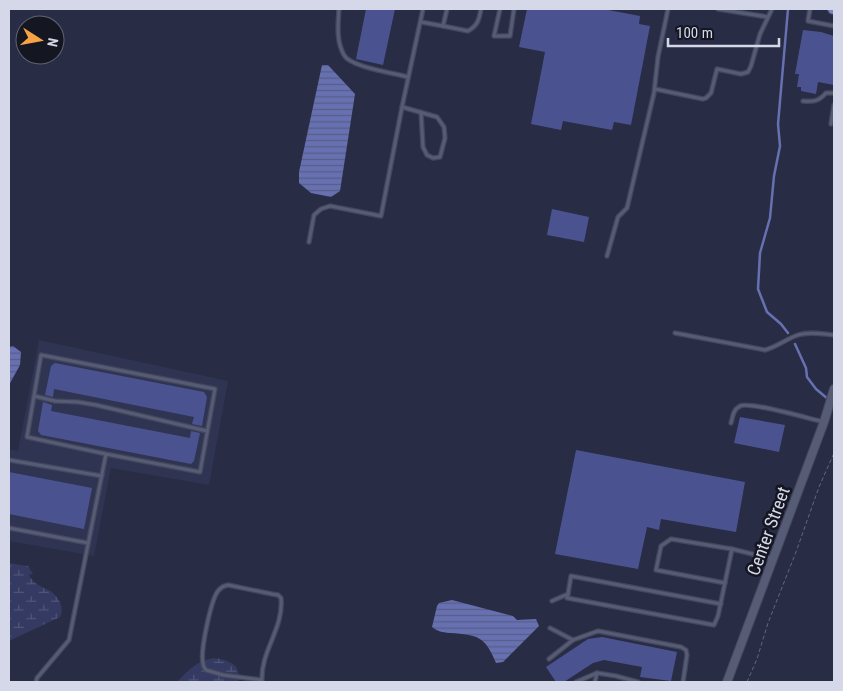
<svg xmlns="http://www.w3.org/2000/svg" width="843" height="691" viewBox="0 0 843 691" font-family="'Roboto Condensed',sans-serif">
  <defs>
    <pattern id="wetland-marsh" width="20" height="14" patternUnits="userSpaceOnUse" patternTransform="scale(1.25)"><rect width="20" height="14" fill="#343a61"/><path d="M1 5h8M5 5V1M11 12h8M15 12V8" fill="none" stroke="#505678"/></pattern>
    <pattern id="water-rules" width="6" height="5" patternUnits="userSpaceOnUse" patternTransform="scale(1.25)"><rect width="6" height="5" fill="#6771b2"/><path d="M0 2.5h6" fill="none" stroke="#575e87"/></pattern>
  </defs>
  <rect width="100%" height="100%" fill="#282c44"/>
  <path fill="#2f3452" d="M 39,340 L 228,381 L 209,485 L 111,468 L 94,556 L 9,541 L 9,449 L 18,451 Z"/>
  <g fill="url(#wetland-marsh)">
    <path d="M 9,563 L 28,566 L 33,574 L 29,575 C 32,580 35,583 40,586 C 44,589 48,589 52,592 C 59,598 65,608 60,617 L 9,641 Z"/>
    <path d="M 214,658 C 228,660 242,664 238,682 L 177,682 C 187,671 198,660 214,658 Z"/>
  </g>
  <g fill="url(#water-rules)">
    <path d="M 322,65 L 328,65 L 355,94 L 340,191 L 331,197 L 311,193 L 299,183 L 299,172 Z"/>
    <path d="M 13,346 L 21,352 L 20,365 L 9,385 L 9,347 Z"/>
    <path d="M 452,600 L 513,616 L 517,620 L 536,619 L 539,626 L 503,662 L 496,663 C 485,636 478,635 450,633 C 441,632 439,632 432,627 L 437,606 L 439,603 Z"/>
  </g>
  <g fill="none" stroke-linecap="round" stroke-linejoin="round">
    <g stroke="#6771b2" stroke-width="2.5">
      <path d="M 788,333 L 781,324 L 767,312 L 758,289 L 760,253 L 770,218 L 774,176 L 780,146 L 778,124 L 788,9"/>
      <path d="M 795,344 L 806,368 L 807,377 L 816,389 L 834,404"/>
    </g>
  </g>
  <g fill="#4a5390">
    <path d="M 366,9 L 395,9 L 383,65 L 356,59 Z"/>
    <path d="M 527,9 L 603,9 L 640,16 L 639,24 L 650,26 L 631,125 L 614,122 L 612,130 L 563,121 L 561,130 L 531,124 L 545,52 L 519,47 Z"/>
    <path d="M 803,30 L 821,32 L 834,36 L 834,85 L 818,82 L 816,94 L 801,91 L 801,87 L 797,87 L 799,74 L 795,74 Z"/>
    <path d="M 552,209 L 589,217 L 584,242 L 547,235 Z"/>
    <path d="M 55,363 L 204,392 L 207,397 L 202,426 L 192,424 L 194,417 L 54,389 L 53,397 L 45,395 L 51,366 Z"/>
    <path d="M 43,402 L 52,405 L 51,411 L 190,438 L 191,431 L 200,433 L 194,461 L 191,464 L 41,435 L 38,431 Z"/>
    <path d="M 740,417 L 785,425 L 779,452 L 734,443 Z"/>
    <path d="M 576,450 L 745,482 L 736,532 L 661,519 L 659,530 L 647,527 L 638,569 L 555,554 Z"/>
    <path d="M 9,472 L 92,488 L 84,529 L 9,514 Z"/>
    <path d="M 602,637 L 677,652 L 671,681 L 640,677 L 642,667 L 604,660 L 593,663 L 564,682 L 556,682 L 546,667 L 588,639 Z"/>
  </g>
  <g fill="none" stroke-linecap="round" stroke-linejoin="round">
    <g stroke="#44475b" stroke-width="5.5">
      <g id="service">
        <path d="M 339,9 C 338,24 336,41 344,55 C 350,67 394,73 408,77"/>
        <path d="M 500,9 L 494,36 L 510,36 L 514,9"/>
        <path d="M 718,9 L 768,17"/>
        <path d="M 810,9 L 808,21 L 834,26"/>
        <path d="M 421,22 L 443,26 L 447,9"/>
        <path d="M 443,26 L 468,31 C 478,25 479,20 481,9"/>
        <path d="M 655,89 L 703,99 L 706,98 L 711,93 L 717,69 L 741,74 L 748,72 L 751,66 L 760,34 L 772,9"/>
        <path d="M 803,101 C 814,102 819,101 826,93 L 834,93"/>
        <path d="M 402,107 L 437,117 L 444,127 L 445,138 L 440,157 L 433,158 L 427,155 L 423,147 L 421,112"/>
        <path d="M 831,124 L 834,105"/>
        <path d="M 309,242 L 314,215 L 321,209 L 330,206 L 381,216 L 402,107 L 423,9"/>
        <path d="M 607,256 L 618,217 L 627,208 L 654,93 L 658,57 L 668,9"/>
        <path d="M 675,333 L 765,350 C 777,347 786,339 798,335 C 809,331 823,334 834,335"/>
        <path d="M 34,396 L 55,401 L 78,402 L 96,405 L 207,431"/>
        <path d="M 731,423 C 733,416 733,410 740,406 C 749,401 810,419 824,422"/>
        <path d="M 9,460 L 102,476"/>
        <path d="M 9,528 L 88,543"/>
        <path d="M 725,583 L 656,570 L 661,546 L 671,539 L 732,549"/>
        <path d="M 568,594 L 571,576 L 721,604"/>
        <path d="M 552,601 L 568,594 L 567,598 L 714,625 L 718,616 L 732,549 L 773,559"/>
        <path d="M 550,628 L 573,640 L 598,631 L 681,647 L 686,650 L 687,655 L 683,682"/>
        <path d="M 549,659 L 573,640"/>
        <path d="M 262,680 L 223,675 L 206,670 C 204,667 203,667 203,663 C 200,651 211,600 218,591 C 221,587 223,586 228,585 L 272,594 L 278,595 L 281,598 C 284,629 260,651 262,682"/>
        <path d="M 36,682 L 37,678 L 69,640 L 106,454 L 200,472 L 215,389 L 41,355 L 27,437 L 106,454"/>
        <path d="M 576,682 L 597,673 L 616,676 L 638,682"/>
        <path d="M 595,682 L 597,673"/>
      </g>
    </g>
    <g stroke="#44475b" stroke-width="10">
      <path id="tertiary" d="M 727,682 L 824,422 L 834,389"/>
    </g>
    <g stroke="#44475b" stroke-width="12">
      <path id="primary" d="M 833,9 L 834,9"/>
    </g>
    <path stroke="#64677d" stroke-width="1" stroke-dasharray="4 2.5" stroke-linecap="butt" d="M 747,682 L 757,659 L 768,623 L 796,552 L 819,487 L 834,453"/>
    <use href="#service" stroke="#565b76" stroke-width="3"/>
    <use href="#tertiary" stroke="#565b76" stroke-width="8"/>
    <use href="#primary" stroke="#7e87c5" stroke-width="10"/>
  </g>
  <g text-anchor="middle" dominant-baseline="central" stroke-width="5" stroke-linejoin="round" paint-order="stroke">
    <g font-size="18" fill="#d5d8e8" stroke="#141621">
      <text transform="translate(768 531) rotate(-70)">Center Street</text>
    </g>
  </g>
  <rect width="843" height="691" fill="none" stroke="#d5d8e8" stroke-width="20"/>
  <g transform="translate(40 40) rotate(101)"><circle r="24" fill="#141621" stroke="#616471"/>
  <path d="M0-4L9 19L0 12L-9 19Z" fill="#f5a345"/>
  <text y="-8" font-size="14" font-weight="bold" text-anchor="middle" fill="#d5d8e8">N</text>
  </g>
  <path d="M668 38v8h111v-8" fill="none" stroke="#d5d8e8" stroke-width="2.5"/>
  <text x="676" y="38" font-size="15" fill="#d5d8e8" stroke="#141621" stroke-width="4" paint-order="stroke">100 m</text>
</svg>
